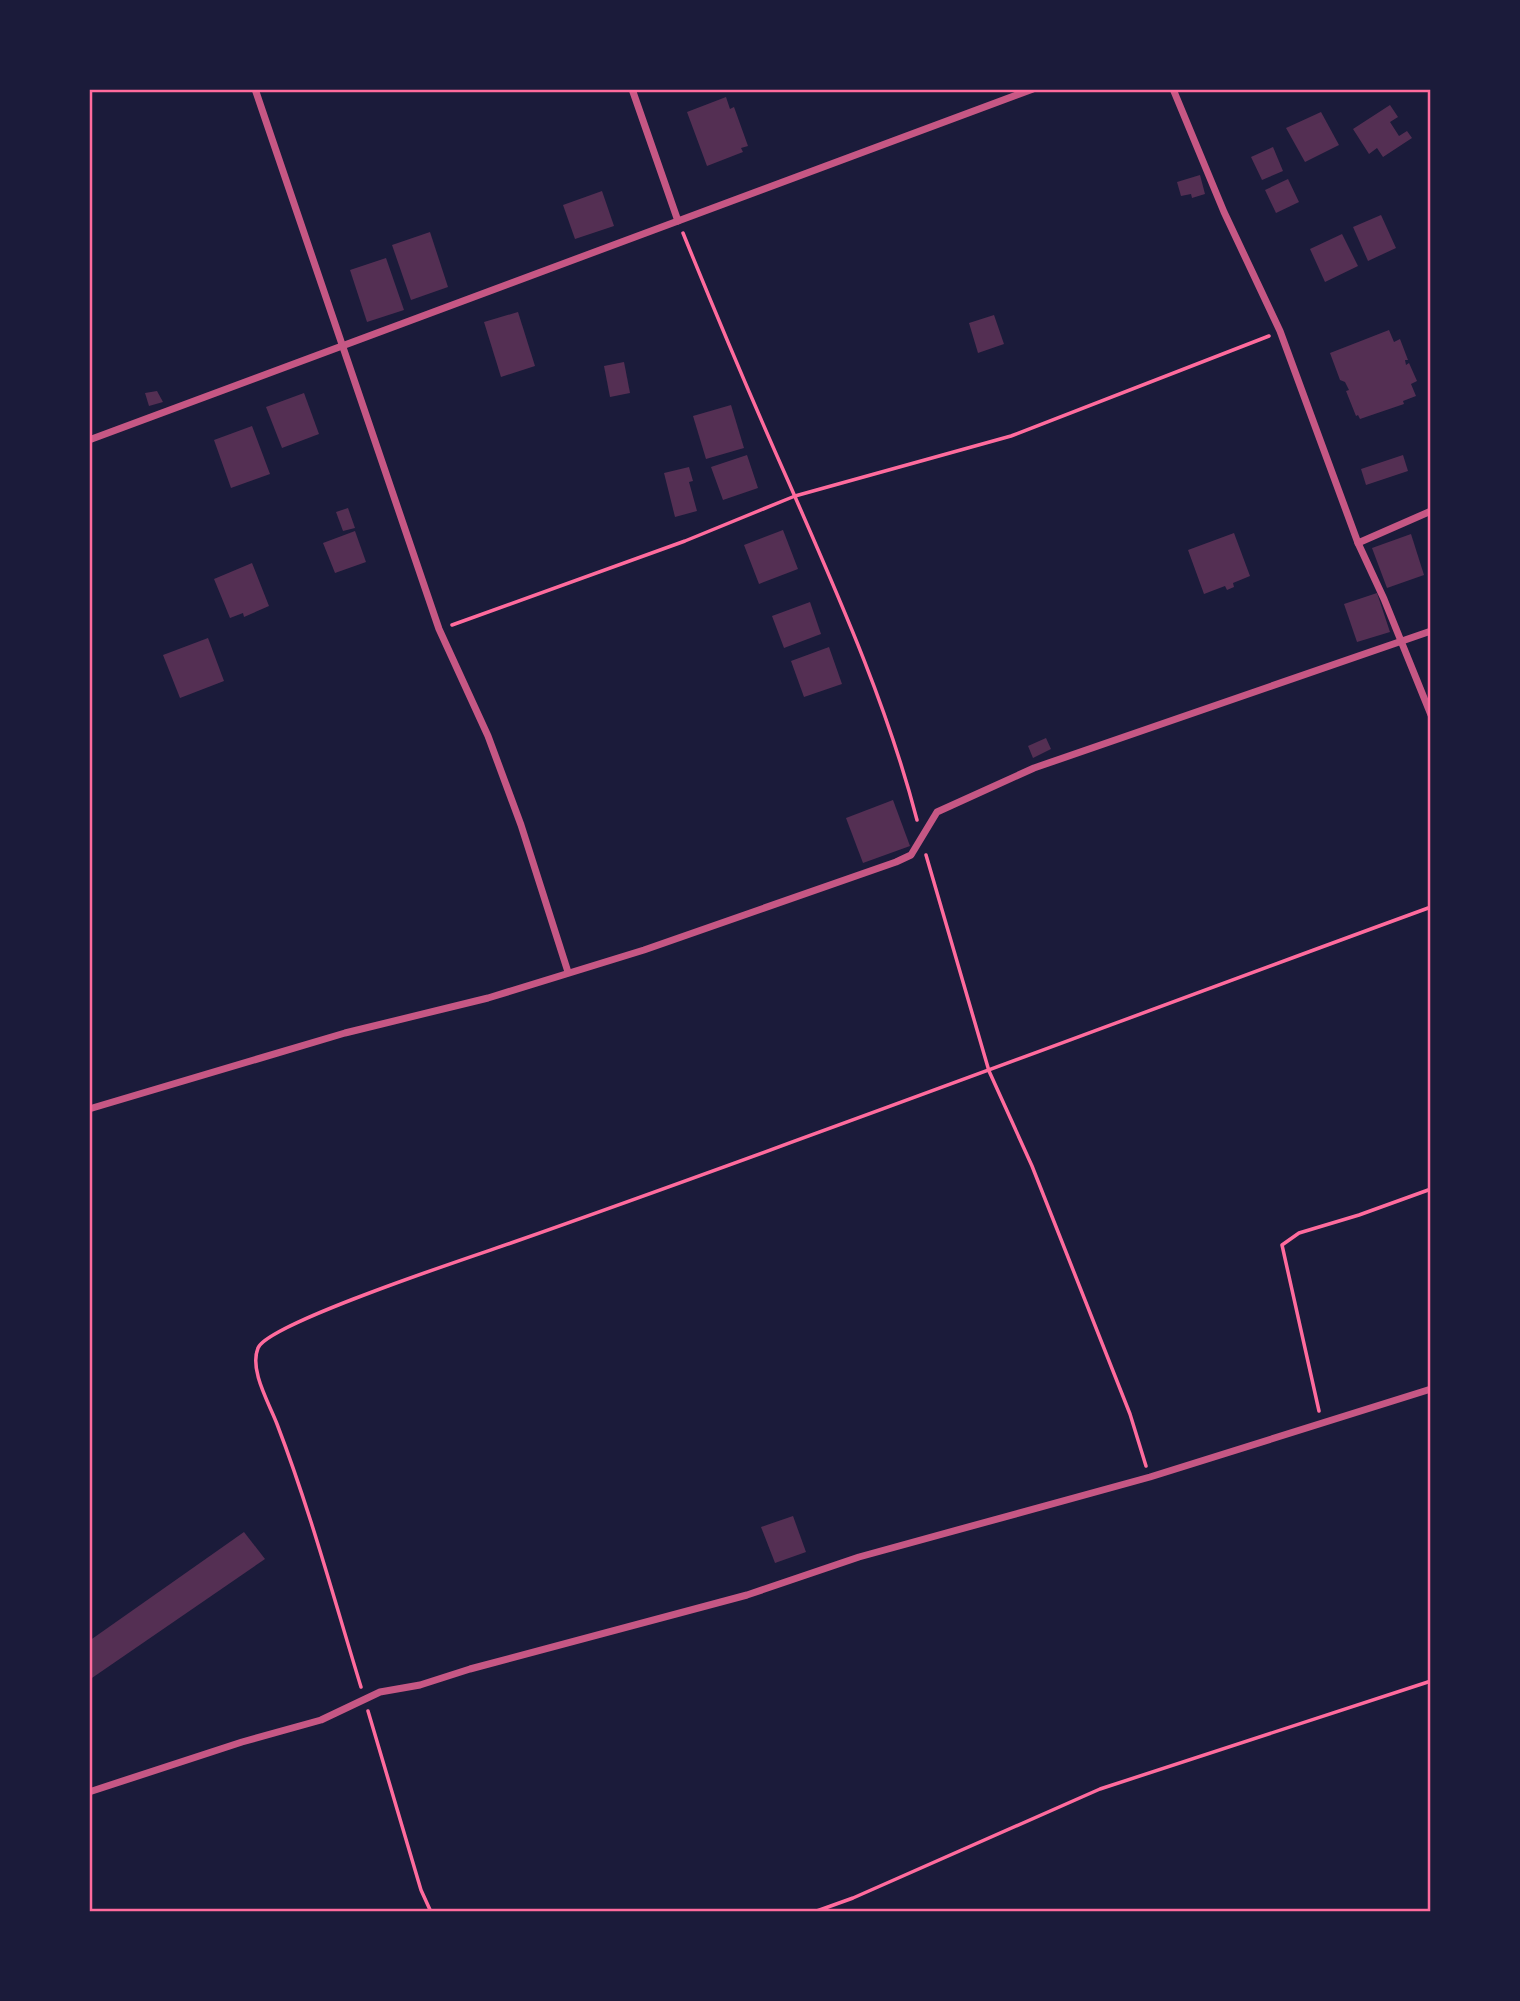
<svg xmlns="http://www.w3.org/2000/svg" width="1520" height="2001" viewBox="0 0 1520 2001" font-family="Helvetica,sans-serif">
  <rect width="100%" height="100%" fill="#1b1b3a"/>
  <g fill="#542f53">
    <path d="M 726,97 L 730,109 L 734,107 L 748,146 L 741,148 L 743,152 L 707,166 L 687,112 Z"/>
    <path d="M 1390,105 L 1398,117 L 1390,122 L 1399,136 L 1407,131 L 1412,138 L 1383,157 L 1377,148 L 1369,154 L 1353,129 Z"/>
    <path d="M 1321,112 L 1339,145 L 1305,162 L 1286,128 Z"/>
    <path d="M 1273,147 L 1283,171 L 1262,180 L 1251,157 Z"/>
    <path d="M 1200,175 L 1205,194 L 1192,198 L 1191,194 L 1181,196 L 1177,182 Z"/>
    <path d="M 1288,179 L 1299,202 L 1276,213 L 1265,190 Z"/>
    <path d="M 602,191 L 614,226 L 575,239 L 563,205 Z"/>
    <path d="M 1381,215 L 1396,248 L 1368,261 L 1353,227 Z"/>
    <path d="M 430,232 L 448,287 L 411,300 L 392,245 Z"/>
    <path d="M 1342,234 L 1358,266 L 1325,282 L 1310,249 Z"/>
    <path d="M 386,258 L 404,310 L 367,322 L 350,270 Z"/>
    <path d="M 518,312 L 535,366 L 501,377 L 484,322 Z"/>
    <path d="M 994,315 L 1004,344 L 978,353 L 969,323 Z"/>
    <path d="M 1389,330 L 1394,342 L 1400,339 L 1408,360 L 1405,360 L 1406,365 L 1409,363 L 1417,381 L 1411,384 L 1416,396 L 1403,401 L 1404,404 L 1360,419 L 1358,415 L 1356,416 L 1346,391 L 1349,390 L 1345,382 L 1340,380 L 1330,353 Z"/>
    <path d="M 624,362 L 630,393 L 610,397 L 604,366 Z"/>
    <path d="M 157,391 L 163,402 L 149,406 L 145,393 Z"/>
    <path d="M 304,393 L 319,434 L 282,448 L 266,407 Z"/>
    <path d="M 731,405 L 744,448 L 706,459 L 693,416 Z"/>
    <path d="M 252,426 L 270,474 L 231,488 L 214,440 Z"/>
    <path d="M 747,455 L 758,488 L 723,500 L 711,467 Z"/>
    <path d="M 1403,455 L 1408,471 L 1366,485 L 1361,469 Z"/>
    <path d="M 689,467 L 693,481 L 689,482 L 697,511 L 675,517 L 664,473 Z"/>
    <path d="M 348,508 L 355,528 L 343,531 L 336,512 Z"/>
    <path d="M 783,530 L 798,569 L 759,584 L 744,545 Z"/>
    <path d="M 355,531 L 366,562 L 335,573 L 323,543 Z"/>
    <path d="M 1234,533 L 1250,576 L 1233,583 L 1234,587 L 1227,590 L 1225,586 L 1204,594 L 1188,550 Z"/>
    <path d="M 1411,534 L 1424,575 L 1387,588 L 1372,548 Z"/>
    <path d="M 252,563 L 269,606 L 244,617 L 243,613 L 230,618 L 214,579 Z"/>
    <path d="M 1377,593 L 1390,632 L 1357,642 L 1344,604 Z"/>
    <path d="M 810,602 L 821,634 L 784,648 L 772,616 Z"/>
    <path d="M 208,638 L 224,681 L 180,698 L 163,655 Z"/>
    <path d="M 829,647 L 842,684 L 804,697 L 791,661 Z"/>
    <path d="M 1046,738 L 1051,749 L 1033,758 L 1028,746 Z"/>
    <path d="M 893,800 L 910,846 L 863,863 L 846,818 Z"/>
    <path d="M 793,1516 L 806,1552 L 775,1563 L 761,1527 Z"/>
    <path d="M 244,1532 L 265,1559 L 89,1680 L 89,1641 Z"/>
  </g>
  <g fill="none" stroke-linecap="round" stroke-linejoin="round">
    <g stroke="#ff6b9d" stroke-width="3.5">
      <path d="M 683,233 C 717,317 752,400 789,483 C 837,593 887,704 917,820"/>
      <path d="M 452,625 L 685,541 L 795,496 L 1011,436 L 1269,336"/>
      <path d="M 926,855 L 989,1071 L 1032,1166 L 1130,1414 L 1146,1466"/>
      <path d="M 1319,1411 L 1282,1245 L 1299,1233 L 1359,1215 L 1431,1189"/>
      <path d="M 361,1687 C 334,1599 310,1510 277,1424 C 269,1403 249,1370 258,1348 C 268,1323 474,1256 511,1243 C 819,1135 1124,1019 1431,907"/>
      <path d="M 368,1711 L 421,1890 L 431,1912"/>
      <path d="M 814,1912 L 853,1898 L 1100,1789 L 1431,1681"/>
    </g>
    <g stroke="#c65784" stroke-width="7">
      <path d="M 255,89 L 439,629 L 488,736 L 521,825 L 568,972"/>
      <path d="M 632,89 L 678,221"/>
      <path d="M 1173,89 L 1224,212 L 1280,331 L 1358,543 L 1384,599 L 1431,715"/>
      <path d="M 89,440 L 1033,89"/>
      <path d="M 1358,543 L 1431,511"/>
      <path d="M 89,1109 L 345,1033 L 488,998 L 644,950 L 896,862 L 911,855 L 937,812 L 1034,768 L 1431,631"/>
      <path d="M 89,1792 L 242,1742 L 321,1720 L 380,1692 L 420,1685 L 470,1669 L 747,1595 L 859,1557 L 1150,1477 L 1431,1389"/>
    </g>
  </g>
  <rect width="1520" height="2001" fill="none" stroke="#1b1b3a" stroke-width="182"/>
  <rect x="91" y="91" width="1338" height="1819" fill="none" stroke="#ff6b9d" stroke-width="2.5"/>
</svg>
